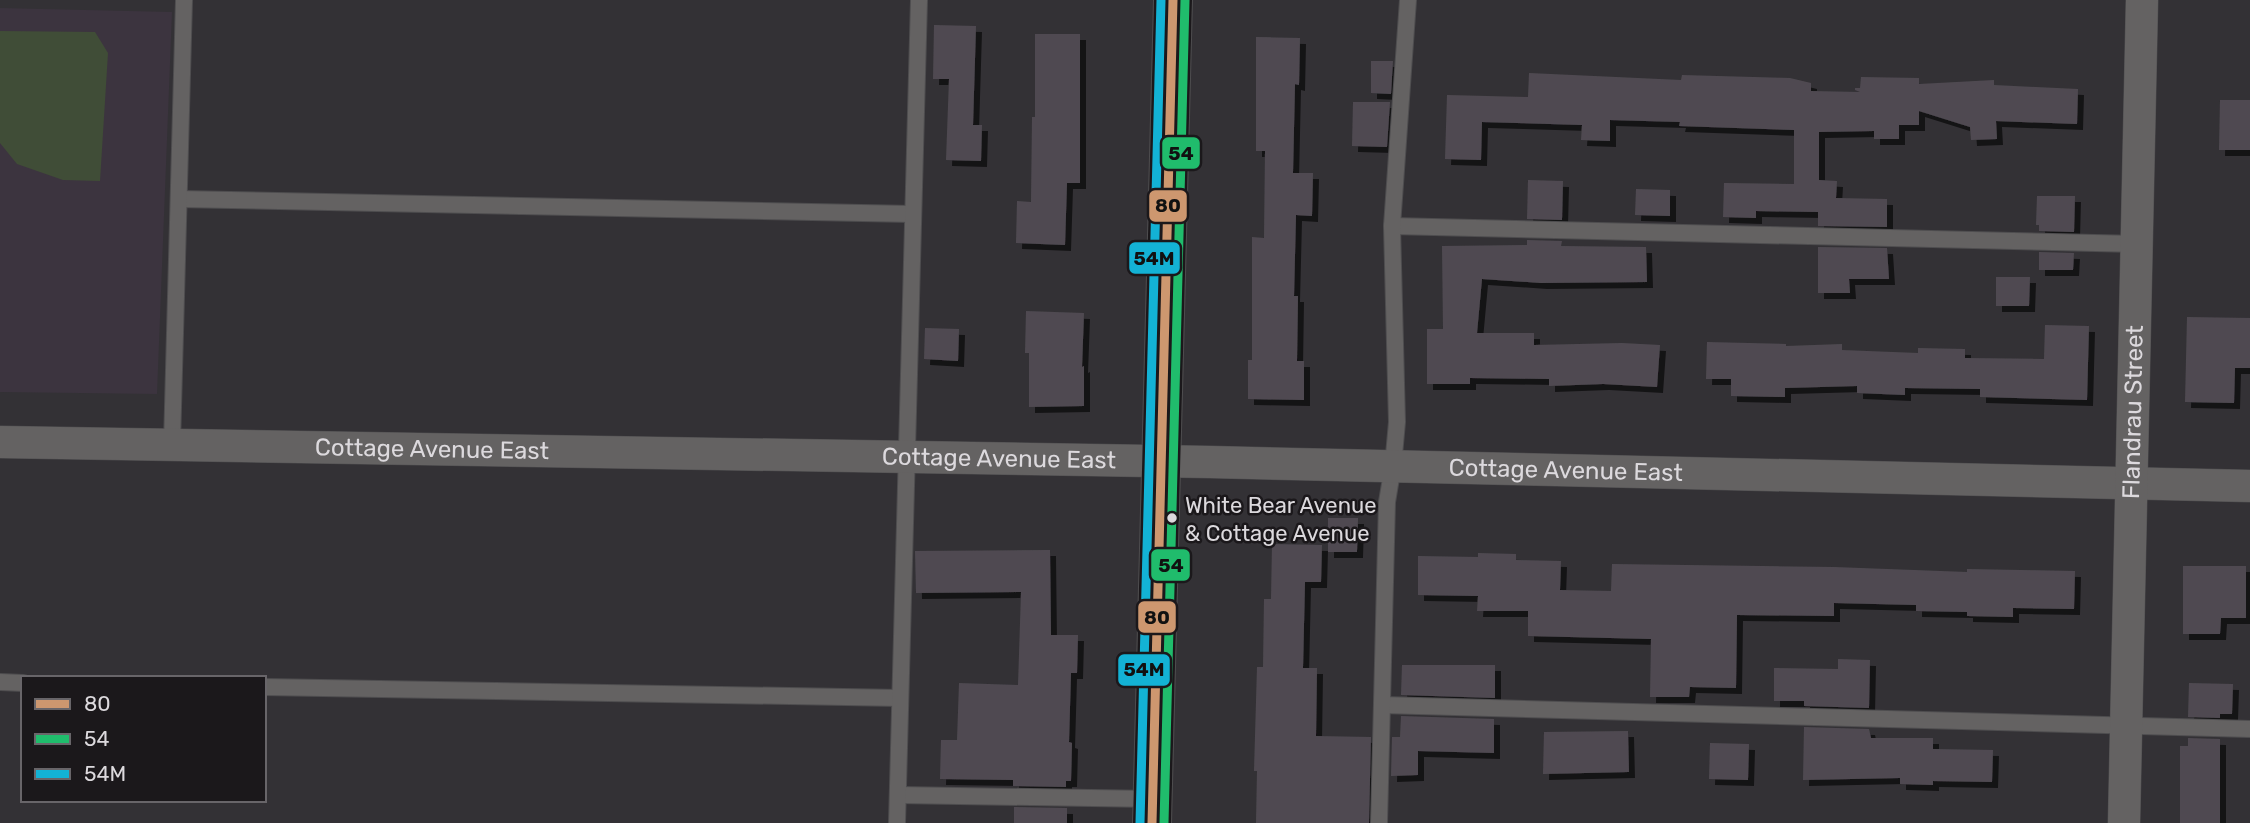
<svg xmlns="http://www.w3.org/2000/svg" width="2250" height="823" viewBox="0 0 2250 823" font-family="Rubik,sans-serif">
  <defs>
    <filter id="shadow"><feDropShadow dx="6" dy="6" stdDeviation="0" flood-color="#0009"/></filter>
  </defs>
  <rect width="100%" height="100%" fill="#333135"/>
  <path fill="#3c343f" d="M 0,8 L 172,12 L 157,394 L 0,392 Z"/>
  <path fill="#404d37" d="M 0,31 L 95,32 L 108,53 L 100,181 L 63,180 L 17,164 L 0,143 Z"/>
  <g fill="#4f4a51" filter="url(#shadow)">
    <path d="M 934,25 L 976,26 L 973,125 L 982,125 L 981,161 L 946,160 L 949,79 L 933,79 Z"/>
    <path d="M 1035,34 L 1080,34 L 1080,183 L 1067,183 L 1065,245 L 1016,243 L 1017,201 L 1031,202 L 1032,117 L 1035,117 Z"/>
    <path d="M 1256,37 L 1300,38 L 1299,85 L 1295,84 L 1293,173 L 1313,173 L 1312,216 L 1296,215 L 1294,296 L 1298,296 L 1297,361 L 1304,361 L 1304,400 L 1248,399 L 1248,360 L 1252,360 L 1252,237 L 1264,238 L 1265,151 L 1256,151 Z"/>
    <path d="M 1371,61 L 1393,61 L 1391,94 L 1371,93 Z"/>
    <path d="M 1529,73 L 1681,80 L 1682,75 L 1790,78 L 1811,83 L 1811,91 L 1860,92 L 1855,90 L 1855,88 L 1860,88 L 1861,77 L 1919,78 L 1919,84 L 1994,80 L 1994,85 L 2078,89 L 2077,124 L 1996,121 L 1997,139 L 1971,140 L 1970,127 L 1919,111 L 1919,125 L 1899,125 L 1899,139 L 1874,139 L 1874,131 L 1819,132 L 1819,180 L 1837,181 L 1836,198 L 1887,199 L 1887,227 L 1818,226 L 1818,212 L 1756,211 L 1756,218 L 1723,217 L 1724,183 L 1794,184 L 1794,130 L 1679,126 L 1680,122 L 1610,120 L 1610,141 L 1581,140 L 1582,125 L 1482,122 L 1481,160 L 1445,159 L 1447,95 L 1528,97 Z"/>
    <path d="M 2220,100 L 2250,100 L 2250,150 L 2219,150 Z"/>
    <path d="M 1353,102 L 1390,102 L 1387,147 L 1352,146 Z"/>
    <path d="M 1528,180 L 1563,181 L 1562,220 L 1527,219 Z"/>
    <path d="M 1636,189 L 1670,190 L 1670,216 L 1635,215 Z"/>
    <path d="M 2037,196 L 2075,196 L 2074,232 L 2039,231 L 2039,225 L 2036,225 Z"/>
    <path d="M 1527,240 L 1562,241 L 1561,246 L 1646,247 L 1647,282 L 1541,283 L 1482,279 L 1477,333 L 1534,333 L 1534,345 L 1622,343 L 1660,345 L 1657,387 L 1603,384 L 1549,386 L 1549,379 L 1470,378 L 1470,384 L 1427,384 L 1427,329 L 1443,329 L 1442,246 L 1527,245 Z"/>
    <path d="M 1818,247 L 1887,248 L 1889,279 L 1849,279 L 1850,293 L 1818,293 Z"/>
    <path d="M 2039,252 L 2074,253 L 2073,270 L 2039,270 Z"/>
    <path d="M 1996,277 L 2030,277 L 2029,306 L 1996,306 Z"/>
    <path d="M 1026,311 L 1084,313 L 1082,367 L 1084,366 L 1084,406 L 1029,407 L 1029,353 L 1025,353 Z"/>
    <path d="M 2187,317 L 2250,318 L 2250,368 L 2235,368 L 2234,403 L 2185,402 Z"/>
    <path d="M 2045,325 L 2089,326 L 2087,400 L 1980,397 L 1980,389 L 1905,388 L 1905,395 L 1857,393 L 1857,386 L 1785,388 L 1785,397 L 1731,396 L 1731,379 L 1706,379 L 1707,342 L 1786,344 L 1786,346 L 1842,344 L 1842,350 L 1918,353 L 1918,348 L 1965,349 L 1965,358 L 2044,359 Z"/>
    <path d="M 925,328 L 959,329 L 958,361 L 924,359 Z"/>
    <path d="M 1328,518 L 1358,518 L 1357,552 L 1328,552 Z"/>
    <path d="M 1272,544 L 1322,545 L 1321,582 L 1305,582 L 1303,668 L 1317,668 L 1316,736 L 1371,737 L 1369,823 L 1256,823 L 1257,771 L 1254,771 L 1257,667 L 1263,667 L 1264,599 L 1271,599 Z"/>
    <path d="M 1050,550 L 1051,635 L 1078,635 L 1077,673 L 1071,673 L 1069,742 L 1072,743 L 1071,781 L 1066,781 L 1066,787 L 1013,786 L 1013,780 L 940,779 L 941,740 L 957,740 L 959,683 L 1018,685 L 1021,592 L 916,593 L 915,551 Z"/>
    <path d="M 1478,553 L 1516,554 L 1516,560 L 1561,561 L 1560,590 L 1611,591 L 1612,564 L 1834,567 L 1967,572 L 1967,569 L 2075,571 L 2074,609 L 2013,608 L 2013,617 L 1967,616 L 1967,612 L 1916,611 L 1916,605 L 1834,603 L 1834,616 L 1737,615 L 1736,688 L 1690,687 L 1689,697 L 1650,697 L 1651,639 L 1528,636 L 1528,611 L 1477,611 L 1478,596 L 1418,595 L 1418,556 L 1478,557 Z"/>
    <path d="M 2183,566 L 2246,566 L 2246,618 L 2221,618 L 2220,634 L 2183,634 Z"/>
    <path d="M 1838,659 L 1870,660 L 1869,708 L 1804,706 L 1804,701 L 1774,701 L 1774,668 L 1838,669 Z"/>
    <path d="M 1402,665 L 1495,665 L 1495,698 L 1401,695 Z"/>
    <path d="M 2189,683 L 2233,684 L 2232,714 L 2220,714 L 2220,718 L 2188,717 Z"/>
    <path d="M 1401,716 L 1494,719 L 1494,753 L 1418,751 L 1418,775 L 1391,776 L 1392,737 L 1400,737 Z"/>
    <path d="M 1804,727 L 1869,729 L 1871,738 L 1933,738 L 1933,749 L 1993,750 L 1992,782 L 1933,781 L 1933,785 L 1900,784 L 1900,778 L 1803,780 Z"/>
    <path d="M 1628,731 L 1629,772 L 1543,774 L 1544,732 Z"/>
    <path d="M 2188,738 L 2220,739 L 2220,823 L 2180,823 L 2180,746 L 2188,746 Z"/>
    <path d="M 1710,743 L 1749,744 L 1748,780 L 1709,779 Z"/>
    <path d="M 1014,807 L 1067,808 L 1067,823 L 1014,823 Z"/>
  </g>
  <g fill="none" stroke-linecap="round" stroke-linejoin="round">
    <g stroke="#4e4d4f" stroke-width="18">
      <g id="lane">
        <path d="M 179,199 L 912,214"/>
        <path d="M 1392,226 L 2137,244"/>
        <path d="M 172,444 L 184,0"/>
        <path d="M 0,682 L 23,683"/>
        <path d="M 264,687 L 900,698"/>
        <path d="M 1382,705 L 2250,729"/>
        <path d="M 898,795 L 1152,799"/>
        <path d="M 897,823 L 919,0"/>
        <path d="M 1379,823 L 1387,502 L 1393,466 L 1397,422 L 1392,226 L 1408,0"/>
      </g>
    </g>
    <g stroke="#4e4d4f" stroke-width="33">
      <g id="street">
        <path id="s1" d="M 0,442 L 1210,462 L 2250,486"/>
        <path id="s2" d="M 2124,823 L 2142,0"/>
      </g>
    </g>
    <g stroke="#4e4d4f" stroke-width="40">
      <path id="secondary" d="M 1152,823 L 1173,0"/>
    </g>
    <use href="#lane" stroke="#646262" stroke-width="16"/>
    <use href="#street" stroke="#646262" stroke-width="32"/>
    <use href="#secondary" stroke="#676665" stroke-width="38"/>
    <g stroke="#1b181b" stroke-width="14">
      <path id="bus-1" d="M 1152,823 L 1173,0"/>
    </g>
    <g stroke="#1b181b" stroke-width="14">
      <path id="bus-2" d="M 1164,823 L 1185,0"/>
    </g>
    <g stroke="#1b181b" stroke-width="14">
      <path id="bus-3" d="M 1140,823 L 1161,0"/>
    </g>
    <use href="#bus-1" stroke="#cd976f" stroke-width="9"/>
    <use href="#bus-2" stroke="#20bc6c" stroke-width="9"/>
    <use href="#bus-3" stroke="#13b2d5" stroke-width="9"/>
  </g>
  <circle fill="#dcd9dd" stroke="#1b181b" stroke-width="2.5" cx="1172" cy="518" r="6"/>
  <g text-anchor="middle" dominant-baseline="central" stroke-width="5" stroke-linejoin="round" paint-order="stroke">
    <g font-size="22" fill="#dcd9dd" stroke="#1b181b" text-anchor="start">
      <text x="1185" y="505">White Bear Avenue<tspan x="1185" dy="28">&amp; Cottage Avenue</tspan></text>
    </g>
    <g font-size="24" fill="#dcd9dd" stroke="#1b181b">
      <text stroke="none"><textPath href="#s2" startOffset="411">Flandrau Street</textPath></text>
      <text stroke="none"><textPath href="#s1" startOffset="432">Cottage Avenue East</textPath></text>
      <text stroke="none"><textPath href="#s1" startOffset="999">Cottage Avenue East</textPath></text>
      <text stroke="none"><textPath href="#s1" startOffset="1566">Cottage Avenue East</textPath></text>
    </g>
  </g>
  <g stroke="#1b181b" stroke-width="2.5">
    <rect x="1161" y="136" width="40" height="34" rx="7" fill="#20bc6c"/>
    <rect x="1148" y="189" width="40" height="34" rx="7" fill="#cd976f"/>
    <rect x="1128" y="241" width="53" height="34" rx="7" fill="#13b2d5"/>
    <rect x="1150" y="548" width="41" height="34" rx="7" fill="#20bc6c"/>
    <rect x="1137" y="600" width="40" height="34" rx="7" fill="#cd976f"/>
    <rect x="1117" y="653" width="54" height="34" rx="7" fill="#13b2d5"/>
  </g>
  <g font-size="19" text-anchor="middle" font-weight="bold" fill="#111">
    <text x="1181" y="160">54</text>
    <text x="1168" y="212">80</text>
    <text x="1154" y="265">54M</text>
    <text x="1171" y="572">54</text>
    <text x="1157" y="624">80</text>
    <text x="1144" y="676">54M</text>
  </g>
  <rect x="21" y="676" width="245" height="126" fill="#1b181b" stroke="#686569" stroke-width="2"/>
  <rect x="35" y="699" width="35" height="10" fill="#cd976f" stroke="#686569" stroke-width="2"/>
  <text x="84" y="711" font-size="21" fill="#dcd9dd">80</text>
  <rect x="35" y="734" width="35" height="10" fill="#20bc6c" stroke="#686569" stroke-width="2"/>
  <text x="84" y="746" font-size="21" fill="#dcd9dd">54</text>
  <rect x="35" y="769" width="35" height="10" fill="#13b2d5" stroke="#686569" stroke-width="2"/>
  <text x="84" y="781" font-size="21" fill="#dcd9dd">54M</text>
</svg>
